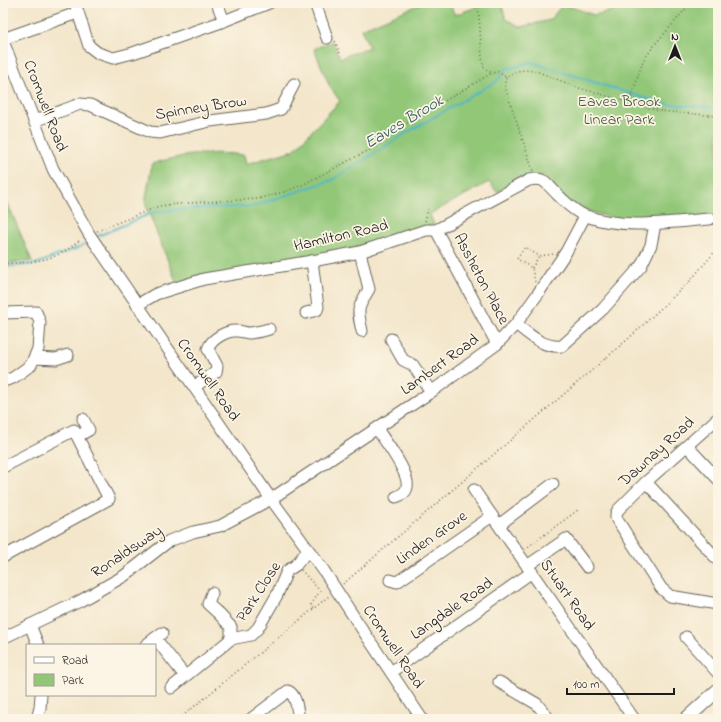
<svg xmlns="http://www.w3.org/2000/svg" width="721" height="722" viewBox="0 0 721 722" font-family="'Indie Flower',sans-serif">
  <rect width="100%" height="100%" fill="#fcf5e5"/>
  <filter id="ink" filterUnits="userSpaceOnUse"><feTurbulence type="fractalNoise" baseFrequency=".025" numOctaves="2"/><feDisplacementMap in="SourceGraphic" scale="8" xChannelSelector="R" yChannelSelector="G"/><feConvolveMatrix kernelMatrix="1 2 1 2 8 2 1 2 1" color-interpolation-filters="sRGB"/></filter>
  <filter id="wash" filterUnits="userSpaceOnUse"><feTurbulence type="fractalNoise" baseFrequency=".012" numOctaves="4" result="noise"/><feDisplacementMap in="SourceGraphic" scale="16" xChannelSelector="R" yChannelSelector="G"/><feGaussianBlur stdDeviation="0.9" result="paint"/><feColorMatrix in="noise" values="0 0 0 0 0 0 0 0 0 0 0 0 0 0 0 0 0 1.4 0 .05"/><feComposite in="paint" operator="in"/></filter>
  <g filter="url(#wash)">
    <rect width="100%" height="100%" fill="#f3e6cb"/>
    <g fill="#92c778" stroke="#57724a">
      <path d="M 423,3 L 449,3 L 455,15 L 476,7 L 474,3 L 501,3 L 506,19 L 521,27 L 550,20 L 563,4 L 594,15 L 616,10 L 621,3 L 718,3 L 718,218 L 618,220 L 572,206 L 544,175 L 497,192 L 489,182 L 430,214 L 434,225 L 312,261 L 177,284 L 145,203 L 152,164 C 182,154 212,151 244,155 L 246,164 L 294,150 L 340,101 L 330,87 L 314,49 L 332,41 L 340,58 L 369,47 L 361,29 Z"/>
      <path d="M 3,192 L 5,197 L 32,261 L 3,264 Z"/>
    </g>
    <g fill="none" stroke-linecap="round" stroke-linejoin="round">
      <g stroke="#4bb6c8" stroke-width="2">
        <path d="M 98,236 L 154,212 L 170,210 L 254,206 L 332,180 L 408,132 L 497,81 L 506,69 L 531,62 L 663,104 L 718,108"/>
        <path d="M 3,267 L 36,264 L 80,247 L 87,243"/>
      </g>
    </g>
  </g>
  <g filter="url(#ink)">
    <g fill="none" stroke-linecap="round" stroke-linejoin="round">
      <g stroke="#676359" stroke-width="13">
        <g id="minor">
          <path d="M 75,3 L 89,46 L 98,53 L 113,58 L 133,53 L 224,21 L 269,3"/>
          <path d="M 217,3 L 224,21"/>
          <path d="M 315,3 L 327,38"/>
          <path d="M 3,39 L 77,13"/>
          <path d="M 3,41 L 53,169 L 89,234 L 271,499 L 324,571"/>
          <path d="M 34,121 L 80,104 L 90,105 L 150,132 L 160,133 L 210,121 L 266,114 L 281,109 L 294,84"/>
          <path d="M 436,230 L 497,344"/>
          <path d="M 360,252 L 369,289 C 357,309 357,309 362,331"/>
          <path d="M 137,305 L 156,294 L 204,279 L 312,261 L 360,252 L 426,230 L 436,230 L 529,180 C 534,179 539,178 544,181 C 548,184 551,188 555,192 C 563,200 574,212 586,216 C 626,230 669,222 710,219"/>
          <path d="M 3,313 L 36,312 L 40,322 L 38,349 L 34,358 L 31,365 L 13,378 L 3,381"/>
          <path d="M 306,313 L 317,310 L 318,307 L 312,261"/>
          <path d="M 516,324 C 530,335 543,348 562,346 L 603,309 L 641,266 L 651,245 L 655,224"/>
          <path d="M 391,339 L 403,360 L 413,365 L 431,392"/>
          <path d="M 34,358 L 56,359 L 68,355"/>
          <path d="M 194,387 L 216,372 L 217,366 L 208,349 C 211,339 227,330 237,331 C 242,331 245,333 250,333 C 256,332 263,331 269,329"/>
          <path d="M 718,418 L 646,482 L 618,510 L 616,514 L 616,518 L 661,588 L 670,596 L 718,604"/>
          <path d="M 377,429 C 385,441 410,473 407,487 C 406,493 401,495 396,497"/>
          <path d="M 78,436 L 89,430 L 83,419"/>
          <path d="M 687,446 L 718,479"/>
          <path d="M 3,467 L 74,430 L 109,499 L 3,557"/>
          <path d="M 646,482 L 718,560"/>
          <path d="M 474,490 L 634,719"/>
          <path d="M 499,525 L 553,484"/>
          <path d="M 527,566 L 566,539 L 587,567"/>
          <path d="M 390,580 L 397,582 L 492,516"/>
          <path d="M 212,593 L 208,604 L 219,614 L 231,627 L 231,639"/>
          <path d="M 352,614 L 422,719"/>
          <path d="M 30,625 L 38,645"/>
          <path d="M 686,637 L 718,673"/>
          <path d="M 3,638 L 80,601 L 124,576 L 169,541 L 193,532 L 220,526 L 271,499 L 431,392 L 497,344 L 516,324 L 537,295 L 566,252 L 585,216"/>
          <path d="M 155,638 L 185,676"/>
          <path d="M 146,645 L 162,633"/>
          <path d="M 391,672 L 532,572"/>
          <path d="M 499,682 L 537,704 L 549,719"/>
          <path d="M 171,688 L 231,639 L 251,635 L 258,628 L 277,595 L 287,571 L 296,565 L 308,550"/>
          <path d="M 37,719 L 40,708 L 41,695"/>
          <path d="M 251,719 L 288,691 C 297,695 297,710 299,719"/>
        </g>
      </g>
      <g stroke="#676359" stroke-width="15">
        <path id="major" d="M 686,719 L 718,690"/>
      </g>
      <g stroke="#676359" stroke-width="1.5" stroke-dasharray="1 3" stroke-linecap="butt">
        <path d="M 478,3 L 482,57 L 484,68 L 492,73"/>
        <path d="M 527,3 L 529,3"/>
        <path d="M 335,41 L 341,56"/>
        <path d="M 506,78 L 505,80 L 505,87 L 533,171"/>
        <path d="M 630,101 L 643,61 L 656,43 L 691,3"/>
        <path d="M 714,212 L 718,205"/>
        <path d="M 425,221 L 428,209"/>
        <path d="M 97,231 L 159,206 L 187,203 L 257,199 L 284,192 L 302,185 L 373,148 L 378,146 L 382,138 L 492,73 L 498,72 L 506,77 L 517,71 L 525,70 L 536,71 L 579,88 L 660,111 L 718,116"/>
        <path d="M 3,264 C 22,262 43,263 61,253 C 68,250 75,244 81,239"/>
        <path d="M 532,268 L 539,256"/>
        <path d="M 535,282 L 532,268 L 517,259 L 525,247 L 539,256 L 554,254"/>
        <path d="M 525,549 L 578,510"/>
        <path d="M 301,570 L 320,591 L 311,605 L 314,608"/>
        <path d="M 343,584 L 627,340 L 689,282 L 718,248"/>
        <path d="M 179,719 L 329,596"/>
      </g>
      <use href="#minor" stroke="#fff" stroke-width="11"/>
      <use href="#major" stroke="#fff" stroke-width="13"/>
      <g stroke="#676359" stroke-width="13" stroke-linecap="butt">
        <path id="minor-bridge" d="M 324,571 L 352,614"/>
      </g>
      <use href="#minor-bridge" stroke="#fff" stroke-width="11"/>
    </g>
  </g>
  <g text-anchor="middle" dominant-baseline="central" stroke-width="3.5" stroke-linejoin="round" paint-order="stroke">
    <g font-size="16" fill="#45583c" stroke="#fcf5e5">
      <text x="619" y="102">Eaves Brook<tspan x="619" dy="18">Linear Park</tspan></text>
    </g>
    <g font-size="16" fill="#1c1c1c" stroke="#fcf5e5">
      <text transform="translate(45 106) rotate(69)">Cromwell Road</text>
      <text transform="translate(201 108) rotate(-9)">Spinney Brow</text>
      <text transform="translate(341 236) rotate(-13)">Hamilton Road</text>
      <text transform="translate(481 279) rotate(62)">Assheton Place</text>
      <text transform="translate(440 365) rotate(-36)">Lambert Road</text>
      <text transform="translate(208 380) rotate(55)">Cromwell Road</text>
      <text transform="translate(657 452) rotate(-42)">Dawnay Road</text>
      <text transform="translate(432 538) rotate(-35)">Linden Grove</text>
      <text transform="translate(127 552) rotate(-34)">Ronaldsway</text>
      <text transform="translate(259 592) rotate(-57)">Park Close</text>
      <text transform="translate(567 595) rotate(55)">Stuart Road</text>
      <text transform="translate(452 609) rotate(-35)">Langdale Road</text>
      <text transform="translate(393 647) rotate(56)">Cromwell Road</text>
    </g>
    <g font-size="17" font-style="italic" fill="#2f5a61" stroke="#fcf5e5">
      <text transform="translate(404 122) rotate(-31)">Eaves Brook</text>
    </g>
  </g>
  <rect width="721" height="722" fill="none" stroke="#fcf5e5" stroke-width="16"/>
  <rect x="26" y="644" width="130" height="52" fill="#fcf5e5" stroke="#a29e95"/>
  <rect x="34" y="657" width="20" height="6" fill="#ffffff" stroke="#a29e95"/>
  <text x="62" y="664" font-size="12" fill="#1c1c1c">Road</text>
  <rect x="34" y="674" width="20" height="12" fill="#92c778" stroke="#a29e95"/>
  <text x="62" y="684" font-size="12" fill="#1c1c1c">Park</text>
  <g transform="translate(675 46)" stroke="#fcf5e5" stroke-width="3" paint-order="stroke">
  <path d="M0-3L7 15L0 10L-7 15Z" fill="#1c1c1c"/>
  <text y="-6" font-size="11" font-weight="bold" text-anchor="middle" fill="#1c1c1c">N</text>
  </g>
  <path d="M567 688v6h107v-6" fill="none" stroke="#1c1c1c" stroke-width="2"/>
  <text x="573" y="688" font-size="12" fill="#1c1c1c" stroke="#fcf5e5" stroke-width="3" paint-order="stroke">100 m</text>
</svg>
